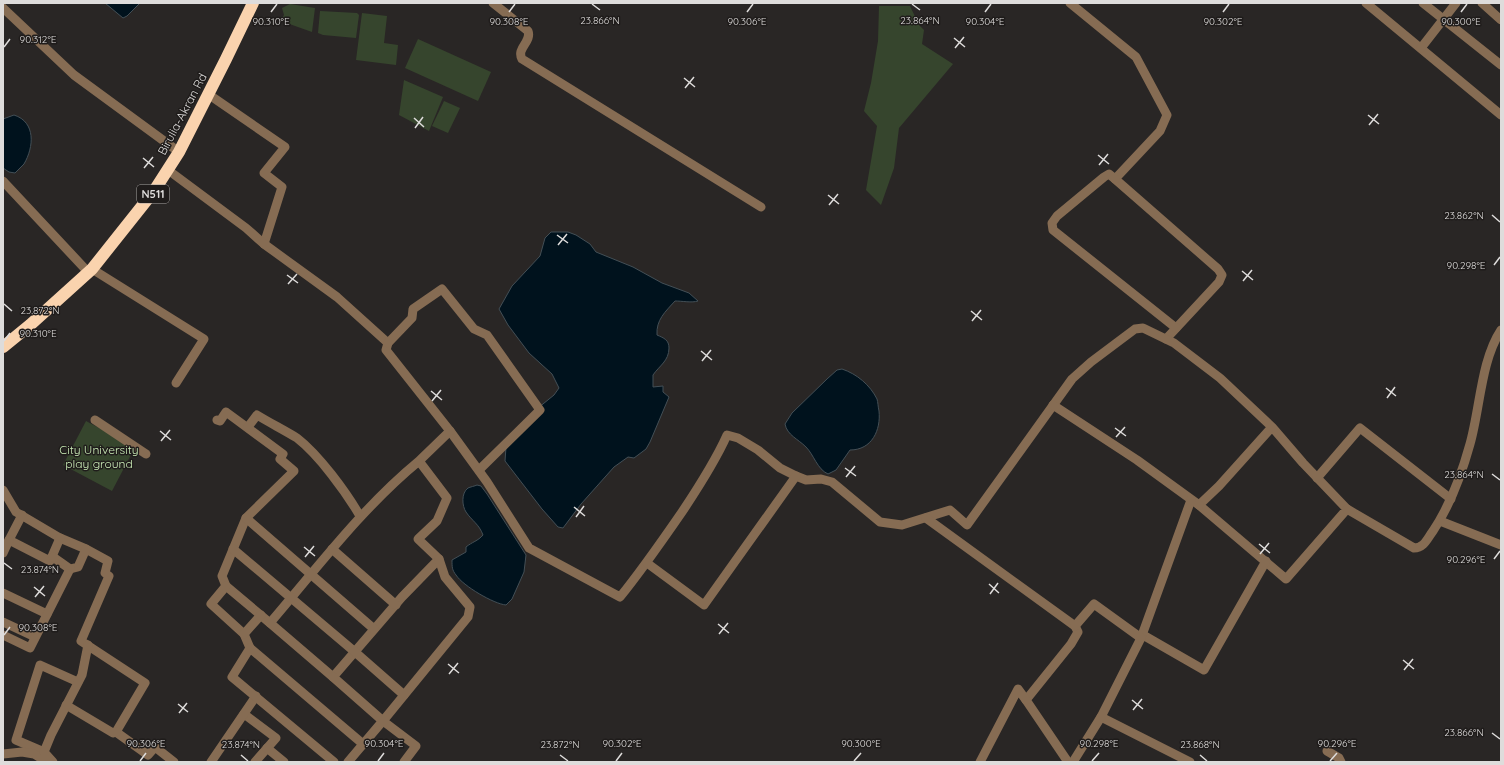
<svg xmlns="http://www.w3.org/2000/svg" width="1504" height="765" viewBox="0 0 1504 765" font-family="Quicksand,sans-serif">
  <rect width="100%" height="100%" fill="#292625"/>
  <g fill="#36452d">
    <path d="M 290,4 L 315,8 L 312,32 L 281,21 L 284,15 L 282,8 Z"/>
    <path d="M 879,6 L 910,6 L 919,25 L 924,30 L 922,44 L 953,64 L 899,128 L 894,168 L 881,205 L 866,190 L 877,126 L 864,111 L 871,83 L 878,41 Z"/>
    <path d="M 320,11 L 357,13 L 359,15 L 356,38 L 323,35 L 318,33 Z"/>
    <path d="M 362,13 L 387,16 L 384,43 L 398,45 L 396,65 L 356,60 Z"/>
    <path d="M 418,39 L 491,72 L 478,101 L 405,68 Z"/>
    <path d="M 404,80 L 443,97 L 429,131 L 399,115 Z"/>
    <path d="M 444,101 L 460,108 L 448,133 L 432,126 Z"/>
    <path d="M 86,421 L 135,447 L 112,491 L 63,465 Z"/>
  </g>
  <g fill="#00121d" stroke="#434f56">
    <path d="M 105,3 L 140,3 L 127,16 L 123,18 Z"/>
    <path d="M 14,115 C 36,122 34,147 24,164 C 21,167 18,170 15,173 L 9,172 L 3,168 L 3,119 Z"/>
    <path d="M 551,232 L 568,232 L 576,235 L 590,244 L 596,252 L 633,267 L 662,283 L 689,293 L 698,301 C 692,303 682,301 675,301 C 665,312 656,320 657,335 C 664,338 669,340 669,348 C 669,361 659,366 653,375 L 653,387 L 663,386 L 663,392 L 669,397 L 650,442 L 646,449 L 634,458 L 628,457 L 614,467 L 581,504 L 563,528 L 558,527 L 542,509 L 505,461 L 506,447 L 538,408 L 554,395 L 559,388 L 552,374 L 529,353 L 508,325 L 499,309 L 512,286 L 540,256 L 545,238 Z"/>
    <path d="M 842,369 C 857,374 870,385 877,399 C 878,402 878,407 879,411 C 881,430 872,450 850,450 L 836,470 L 828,474 C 817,469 814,455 806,447 C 798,439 787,435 785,424 L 792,413 L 827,379 L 837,370 Z"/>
    <path d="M 477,485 L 481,486 L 487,494 L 526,555 L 524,572 L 512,599 L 506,605 C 494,604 463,586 456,575 C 452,570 452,567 452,560 L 466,552 L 466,547 C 472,542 478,541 483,535 C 479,524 472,521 466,512 C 462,506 461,493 468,488 C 470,487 475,486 477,485 Z"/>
  </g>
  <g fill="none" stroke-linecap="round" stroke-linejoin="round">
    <g stroke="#866c53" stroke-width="9">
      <path d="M 493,3 L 528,31 C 532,42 516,48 522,59 L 761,207"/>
      <path d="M 1070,3 L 1136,57 L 1167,115 L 1160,131 L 1115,179 L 1218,269 L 1222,275 L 1219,282 L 1166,339"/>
      <path d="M 1366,3 L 1501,115"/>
      <path d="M 1423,3 L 1501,65"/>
      <path d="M 1482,3 L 1501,20"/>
      <path d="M 3,8 L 74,75 L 179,152"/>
      <path d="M 1421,48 L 1456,3"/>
      <path d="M 208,94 L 285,147 L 264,173 L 282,187 L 264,244"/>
      <path d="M 168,170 L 246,228 L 264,244 L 337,297 L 388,343 L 386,350 L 450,431 L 487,482 L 529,548 L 620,597 C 642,570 662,541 682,512 C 698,488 715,462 727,435 L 738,438 L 758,450 L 780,468 L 796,476 L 806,480 L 821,479 L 832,482 L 880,522 L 902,525 L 950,510 L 967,525 L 1072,379 L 1091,362 L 1135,329 L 1143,328 L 1174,343 L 1220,378 L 1272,427 L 1303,463 L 1347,509 L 1286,579 L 1199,505 L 1219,486 L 1272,427"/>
      <path d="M 1115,179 L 1109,174 L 1104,177 L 1057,216 L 1052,223 L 1053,230 L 1176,328"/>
      <path d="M 3,181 L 88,272"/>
      <path d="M 92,269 L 204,339 L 176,383"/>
      <path d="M 388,343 L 412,318 L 413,309 L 442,289 L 474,329 L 487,335 L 540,410 L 479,470"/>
      <path d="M 1053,405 L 1137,460 L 1199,505"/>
      <path d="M 95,420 L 146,454"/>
      <path d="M 217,420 L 220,421 L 226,412 L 283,454 L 280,459 L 294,471 L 246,518 L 222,576 L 226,586 L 270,623"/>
      <path d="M 248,427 L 257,415 C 270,423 284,430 297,438 C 319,455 346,492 360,516"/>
      <path d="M 419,461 C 362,508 318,567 270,623 L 333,677 L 402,597 L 439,559 L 418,539 L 437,521 L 447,498 L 419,461 L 450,431"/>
      <path d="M 1317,478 L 1360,428 L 1451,499"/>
      <path d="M 3,490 L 16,512 L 60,538 L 86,549 L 108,561 L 105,573 L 109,576 L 81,641 L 145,683 L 116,732 L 148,755 L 155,747 L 174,762"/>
      <path d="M 1347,509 L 1414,548 C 1424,548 1427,539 1433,531 C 1449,507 1462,473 1470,444 C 1480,409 1481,360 1501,330"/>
      <path d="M 22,515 L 9,540 L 50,561 L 60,538"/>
      <path d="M 246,518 L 374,629"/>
      <path d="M 926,518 L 1075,626 L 1078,632 L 1071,644 L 1026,700 L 1068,762"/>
      <path d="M 1440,521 L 1501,545"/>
      <path d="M 233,549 L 355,652 L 404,695"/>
      <path d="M 332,549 L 396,605"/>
      <path d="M 3,553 L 9,540"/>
      <path d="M 647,563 L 704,605 L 796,476"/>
      <path d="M 70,569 L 78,567 L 86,549"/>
      <path d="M 226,586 L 211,604 L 244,634 L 250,648"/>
      <path d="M 3,593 L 47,614"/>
      <path d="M 3,622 L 35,637"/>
      <path d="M 244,634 L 261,615"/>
      <path d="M 3,635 L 30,648 L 70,569 L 53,557"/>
      <path d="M 1143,635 L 1204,670 L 1266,561"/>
      <path d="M 1141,638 L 1191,500"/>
      <path d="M 333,677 L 383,721 L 416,746 L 404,762"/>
      <path d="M 66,705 L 113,733 L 116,732"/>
      <path d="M 244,714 L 276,738 L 255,762"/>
      <path d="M 1101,717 L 1190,762"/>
      <path d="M 267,748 L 284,762"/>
      <path d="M 1327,751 L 1339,758 L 1341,762"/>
      <path d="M 44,752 L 16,740 L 40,665 L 78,682"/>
      <path d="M 3,754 L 22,752 L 34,754 L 47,762"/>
      <path d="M 53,762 L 44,752 L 51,735 L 82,675 L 88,645"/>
      <path d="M 211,762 L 256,696"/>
      <path d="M 334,762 L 232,677 L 250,648 L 363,744"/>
      <path d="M 348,762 L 387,716 L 468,617 L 470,607 L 445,577 L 439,559"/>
      <path d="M 980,762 L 1018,689 L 1026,700"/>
      <path d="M 1073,762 L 1101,717 L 1141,638 L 1094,604 L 1075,626"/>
    </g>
    <path stroke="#fad3ae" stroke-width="12" d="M 3,347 L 30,325 L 92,269 L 154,191 L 179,152 L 226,59 L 253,3"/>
  </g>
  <path fill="none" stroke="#dedcdb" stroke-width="1.5" d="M 592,4 L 600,10M 912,4 L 920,10M 271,12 L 277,4M 509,12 L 515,4M 747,12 L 753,4M 985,12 L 991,4M 1223,12 L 1229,4M 1461,12 L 1467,4M 954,38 L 965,47M 4,47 L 10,39M 955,48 L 964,37M 684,78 L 695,87M 685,88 L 694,77M 1368,115 L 1379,124M 414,118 L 424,127M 1369,125 L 1378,114M 415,128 L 423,117M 1098,155 L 1109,164M 143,158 L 154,167M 1099,165 L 1108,154M 144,168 L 153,157M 828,195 L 839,204M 829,205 L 838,194M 1492,215 L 1500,222M 557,235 L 568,243M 558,245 L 567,234M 1494,265 L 1500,257M 1242,271 L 1253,280M 287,275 L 298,283M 1243,281 L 1252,270M 288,284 L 297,274M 4,304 L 12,311M 971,311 L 982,320M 972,321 L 981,310M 4,341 L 10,333M 701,351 L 712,360M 702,361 L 711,350M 1386,388 L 1396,396M 431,391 L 442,400M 1387,398 L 1395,387M 432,401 L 441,390M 1115,428 L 1126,436M 160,431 L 171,440M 1116,437 L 1125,427M 161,441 L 170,430M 845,468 L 856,476M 1492,474 L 1500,480M 846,477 L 855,466M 574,507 L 585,516M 576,517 L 584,506M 1259,544 L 1270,553M 304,547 L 315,556M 1260,554 L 1269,543M 305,557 L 314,546M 1494,559 L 1500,551M 4,563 L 12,569M 989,584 L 999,593M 34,587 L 45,596M 990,594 L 998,583M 35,597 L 44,586M 718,624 L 729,633M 719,634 L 728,623M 4,635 L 10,627M 1403,660 L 1414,669M 448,664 L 459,673M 1404,670 L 1413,659M 449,674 L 458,663M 1132,700 L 1143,709M 178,704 L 188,712M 1133,710 L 1142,699M 179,713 L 187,703M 1492,733 L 1500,739M 241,755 L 248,761M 560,755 L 568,761M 1200,755 L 1207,761M 140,761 L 146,753M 378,761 L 384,753M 616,761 L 622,753M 854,761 L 861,753M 1092,761 L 1099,753M 1330,761 L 1337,753"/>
  <g text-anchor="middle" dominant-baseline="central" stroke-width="3" stroke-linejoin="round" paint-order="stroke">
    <rect fill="#1f1c1b" stroke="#a5a2a1" stroke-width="1" x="137" y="185" width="32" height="18" rx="3"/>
    <g font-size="11" font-weight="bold" fill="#dedcdb">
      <text x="153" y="194">N511</text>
    </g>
    <g font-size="12" fill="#dedcdb" stroke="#1f1c1b">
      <text transform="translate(182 114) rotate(-62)">Birulia-Akran Rd</text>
    </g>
    <g font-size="12" fill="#cdefb9" stroke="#1f1c1b">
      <text x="99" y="449">City University<tspan x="99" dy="14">play ground</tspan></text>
    </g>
  </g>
  <g font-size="10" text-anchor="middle" fill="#dedcdb" stroke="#1f1c1b" stroke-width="3" stroke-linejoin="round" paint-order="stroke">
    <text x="600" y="24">23.866°N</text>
    <text x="920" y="24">23.864°N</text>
    <text x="271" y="25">90.310°E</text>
    <text x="509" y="25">90.308°E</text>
    <text x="747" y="25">90.306°E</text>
    <text x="985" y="25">90.304°E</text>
    <text x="1223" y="25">90.302°E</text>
    <text x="1461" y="25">90.300°E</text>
    <text x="38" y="43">90.312°E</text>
    <text x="1464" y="219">23.862°N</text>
    <text x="1466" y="269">90.298°E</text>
    <text x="40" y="314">23.872°N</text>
    <text x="38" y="337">90.310°E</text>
    <text x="1464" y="478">23.864°N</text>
    <text x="1466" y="563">90.296°E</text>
    <text x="40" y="573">23.874°N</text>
    <text x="38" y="631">90.308°E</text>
    <text x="1464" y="736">23.866°N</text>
    <text x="146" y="747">90.306°E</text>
    <text x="384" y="747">90.304°E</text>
    <text x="622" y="747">90.302°E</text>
    <text x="861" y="747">90.300°E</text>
    <text x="1099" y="747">90.298°E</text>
    <text x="1337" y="747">90.296°E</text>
    <text x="241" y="748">23.874°N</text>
    <text x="560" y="748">23.872°N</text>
    <text x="1200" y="748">23.868°N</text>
  </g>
  <rect width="1504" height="765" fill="none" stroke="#dedcdb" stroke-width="8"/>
</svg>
